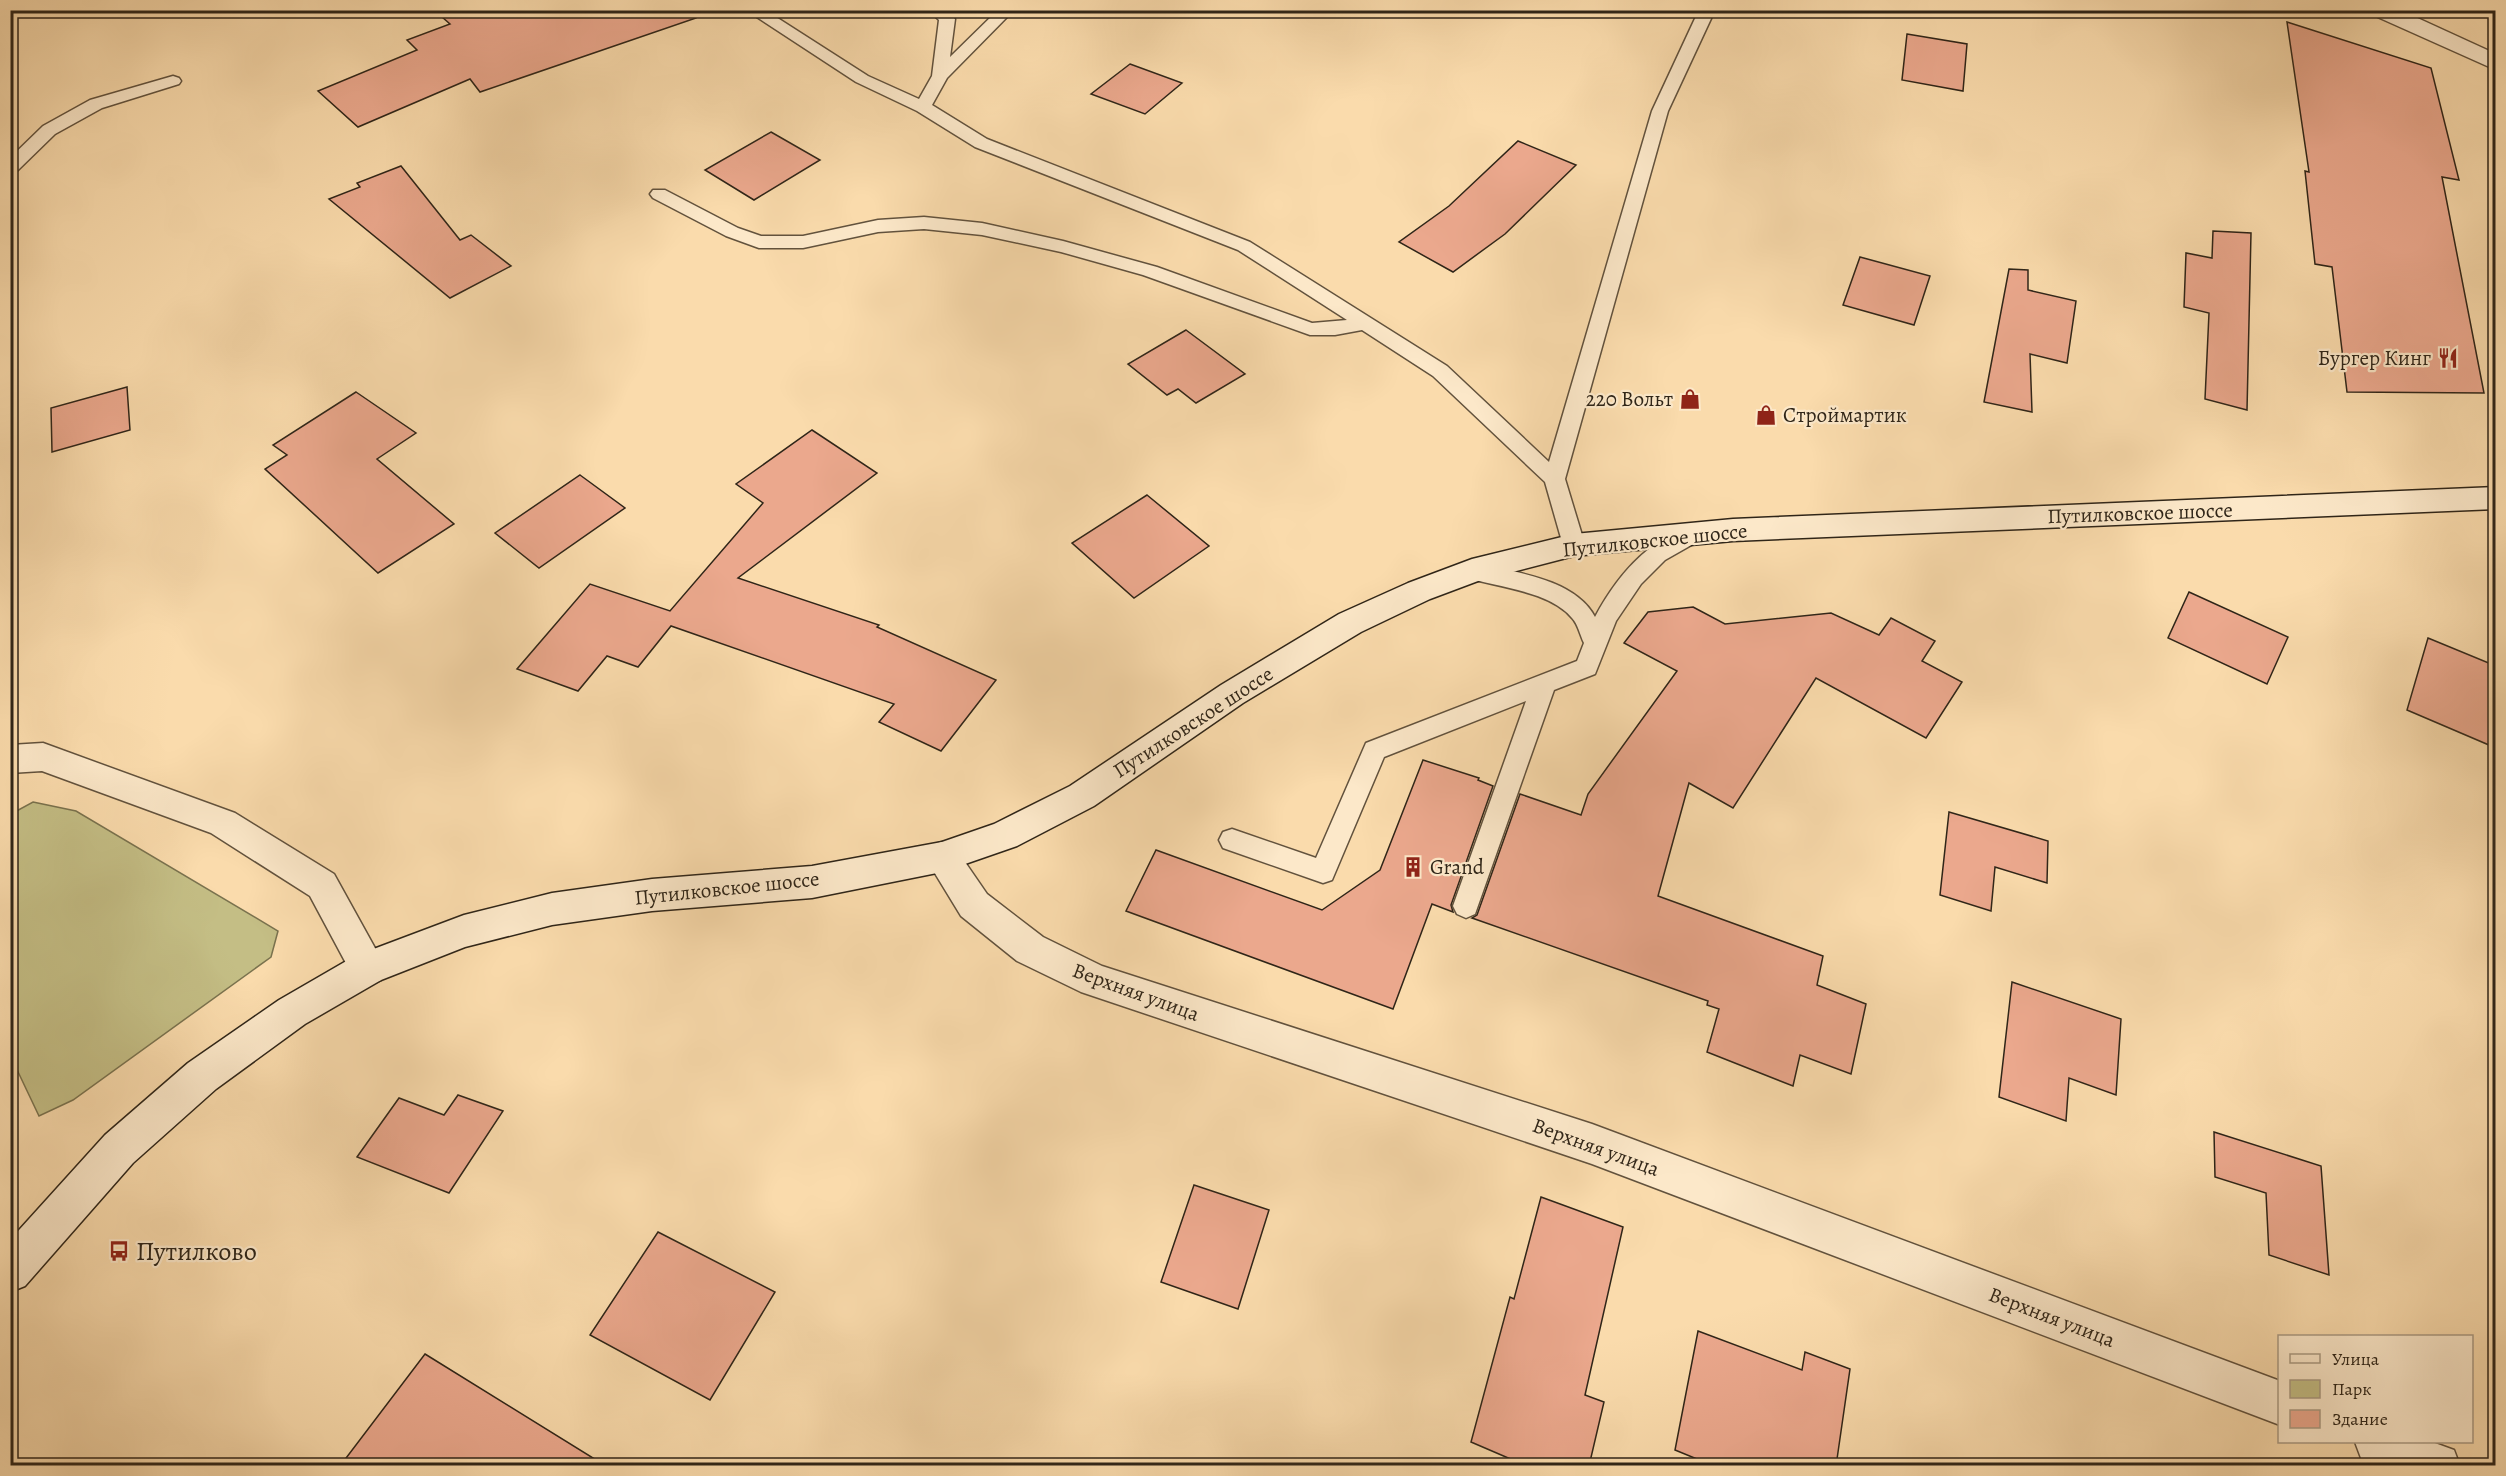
<svg xmlns="http://www.w3.org/2000/svg" width="2506" height="1476" viewBox="0 0 2506 1476" font-family="Alegreya,serif">
  <rect width="100%" height="100%" fill="#fadbac"/>
  <filter id="stains"><feTurbulence type="fractalNoise" baseFrequency=".00333" numOctaves="4"/><feColorMatrix values="0 0 0 0 .2 0 0 0 0 .09 0 0 0 0 .02 0 0 0 .5 -.17"/></filter>
  <radialGradient id="worn" r=".72"><stop offset=".6" stop-color="#630" stop-opacity="0"/><stop offset="1" stop-color="#630" stop-opacity=".3"/></radialGradient>
  <path fill="#c4be85" stroke="#7a724e" stroke-width="1.5" d="M 33,802 L 76,811 L 278,931 L 271,957 L 73,1100 L 39,1116 L 11,1057 L 11,814 Z"/>
  <g fill="#eba88d" stroke="#2f2518" stroke-width="1.5">
    <path d="M 434,10 L 695,10 L 696,18 L 480,92 L 470,79 L 358,127 L 318,91 L 417,50 L 407,40 L 450,24 Z"/>
    <path d="M 2287,22 L 2431,68 L 2459,180 L 2442,177 L 2484,393 L 2347,392 L 2332,267 L 2315,264 L 2305,171 L 2309,172 Z"/>
    <path d="M 1907,34 L 1967,44 L 1963,91 L 1902,80 Z"/>
    <path d="M 1130,64 L 1182,83 L 1145,114 L 1091,94 Z"/>
    <path d="M 771,132 L 820,160 L 754,200 L 705,170 Z"/>
    <path d="M 1518,141 L 1576,165 L 1505,234 L 1453,272 L 1399,242 L 1449,206 Z"/>
    <path d="M 401,166 L 460,240 L 471,235 L 511,266 L 450,298 L 329,199 L 360,187 L 357,183 Z"/>
    <path d="M 2213,231 L 2251,233 L 2247,410 L 2205,399 L 2209,313 L 2184,307 L 2186,253 L 2212,258 Z"/>
    <path d="M 1860,257 L 1930,276 L 1914,325 L 1843,305 Z"/>
    <path d="M 2009,269 L 2028,270 L 2028,290 L 2076,301 L 2067,363 L 2030,354 L 2032,412 L 1984,402 Z"/>
    <path d="M 1186,330 L 1245,374 L 1196,403 L 1178,389 L 1167,395 L 1128,364 Z"/>
    <path d="M 127,387 L 130,430 L 52,452 L 51,408 Z"/>
    <path d="M 356,392 L 416,433 L 377,459 L 454,524 L 378,573 L 265,469 L 287,455 L 273,445 Z"/>
    <path d="M 812,430 L 877,473 L 738,578 L 879,625 L 877,627 L 996,680 L 941,751 L 879,722 L 894,704 L 671,626 L 638,667 L 607,656 L 578,691 L 517,669 L 590,584 L 670,611 L 763,503 L 736,484 Z"/>
    <path d="M 580,475 L 625,508 L 539,568 L 495,533 Z"/>
    <path d="M 1147,495 L 1209,546 L 1134,598 L 1072,543 Z"/>
    <path d="M 2189,592 L 2288,637 L 2267,684 L 2168,638 Z"/>
    <path d="M 1693,607 L 1725,624 L 1831,613 L 1879,635 L 1891,618 L 1935,641 L 1922,661 L 1962,682 L 1926,738 L 1816,678 L 1733,808 L 1689,783 L 1658,896 L 1823,956 L 1817,985 L 1866,1004 L 1851,1074 L 1800,1055 L 1793,1086 L 1707,1052 L 1719,1009 L 1707,1005 L 1708,1001 L 1472,918 L 1477,915 L 1520,794 L 1581,815 L 1588,794 L 1677,671 L 1624,643 L 1648,612 Z"/>
    <path d="M 2428,638 L 2496,666 L 2496,748 L 2407,710 Z"/>
    <path d="M 1423,760 L 1479,778 L 1478,780 L 1493,786 L 1451,905 L 1453,912 L 1432,904 L 1393,1009 L 1126,911 L 1156,850 L 1322,910 L 1380,870 Z"/>
    <path d="M 1949,812 L 2048,841 L 2047,883 L 1995,867 L 1991,911 L 1940,895 Z"/>
    <path d="M 2012,982 L 2121,1019 L 2116,1095 L 2069,1078 L 2066,1121 L 1999,1097 Z"/>
    <path d="M 458,1095 L 503,1111 L 449,1193 L 357,1157 L 399,1098 L 444,1115 Z"/>
    <path d="M 2214,1132 L 2321,1166 L 2329,1275 L 2269,1255 L 2266,1193 L 2215,1177 Z"/>
    <path d="M 1194,1185 L 1269,1210 L 1238,1309 L 1161,1282 Z"/>
    <path d="M 1541,1197 L 1623,1227 L 1585,1395 L 1604,1402 L 1589,1466 L 1527,1466 L 1471,1442 L 1510,1297 L 1514,1299 Z"/>
    <path d="M 658,1232 L 775,1292 L 710,1400 L 590,1335 Z"/>
    <path d="M 1698,1331 L 1802,1370 L 1805,1352 L 1850,1369 L 1836,1466 L 1714,1466 L 1675,1450 Z"/>
    <path d="M 425,1354 L 606,1466 L 340,1466 Z"/>
  </g>
  <g fill="none" stroke-linecap="round" stroke-linejoin="round">
    <g stroke="#62523d" stroke-width="3">
      <g id="service">
        <path d="M 746,10 L 765,10 L 868,76 L 919,99 L 932,76 L 939,20 L 928,10 L 946,10 L 955,19 L 950,57 L 998,10 L 1014,10 L 947,78 L 932,105 L 987,139 L 1250,242 L 1447,366 L 1549,462 L 1652,111 L 1699,10 L 1715,10 L 1668,111 L 1565,479 L 1585,545 L 1582,551 L 1574,553 L 1566,551 L 1563,545 L 1545,482 L 1433,376 L 1362,330 L 1335,335 L 1310,335 L 1143,275 L 1061,252 L 982,235 L 924,229 L 878,232 L 803,248 L 759,248 L 726,236 L 653,198 L 650,194 L 653,190 L 665,190 L 738,228 L 761,236 L 803,236 L 878,220 L 924,217 L 982,223 L 1063,241 L 1157,267 L 1312,323 L 1347,320 L 1238,250 L 975,147 L 917,111 L 856,82 Z"/>
        <path d="M 173,76 L 179,78 L 181,81 L 179,84 L 102,108 L 55,134 L 16,172 L 10,173 L 10,158 L 43,126 L 90,100 Z"/>
        <path d="M 1694,525 L 1702,527 L 1705,533 L 1702,539 L 1665,560 L 1641,584 L 1616,621 L 1595,674 L 1554,690 L 1475,914 L 1466,918 L 1457,914 L 1453,906 L 1526,701 L 1384,757 L 1332,880 L 1323,883 L 1223,848 L 1219,840 L 1223,832 L 1232,829 L 1316,858 L 1366,743 L 1577,661 L 1584,643 C 1580,635 1578,624 1572,618 C 1550,591 1496,587 1464,577 L 1461,571 L 1464,565 L 1472,563 L 1484,565 C 1521,573 1576,581 1595,617 C 1617,576 1648,539 1694,525 Z"/>
      </g>
    </g>
    <g stroke="#62523d" stroke-width="3">
      <g id="minor">
        <path d="M 2371,10 L 2400,10 L 2496,54 L 2496,70 L 2373,15 Z"/>
        <path d="M 43,743 L 235,813 L 334,874 L 386,968 L 381,980 L 368,985 L 355,980 L 310,896 L 211,833 L 42,771 L 10,773 L 10,745 Z"/>
        <path d="M 942,842 L 954,846 L 987,894 L 1043,937 L 1102,966 L 1592,1124 L 2280,1381 L 2280,1425 L 1592,1164 L 1081,992 L 1017,961 L 961,916 L 925,857 L 930,846 Z"/>
        <path d="M 2355,1442 L 2432,1442 L 2454,1450 L 2460,1466 L 2381,1466 L 2361,1458 Z"/>
      </g>
    </g>
    <g stroke="#2f2518" stroke-width="3">
      <path id="secondary" d="M 2496,487 L 2496,509 L 1733,541 L 1574,556 L 1478,581 L 1430,599 L 1361,632 L 1243,703 L 1094,806 L 1017,846 L 942,872 L 812,898 L 652,911 L 552,925 L 465,947 L 381,980 L 305,1024 L 216,1089 L 133,1163 L 25,1286 L 10,1292 L 10,1240 L 105,1135 L 188,1063 L 279,1000 L 355,956 L 464,915 L 552,893 L 652,879 L 812,866 L 942,842 L 994,824 L 1070,786 L 1221,685 L 1339,614 L 1408,583 L 1472,559 L 1574,534 L 1733,519 Z"/>
    </g>
    <use href="#service" fill="#fce8c9" fill-rule="evenodd"/>
    <use href="#minor" fill="#fce8c9" fill-rule="evenodd"/>
    <use href="#secondary" fill="#fce8c9" fill-rule="evenodd"/>
  </g>
  <defs>
    <g id="restaurant-bare" transform="scale(1.62)"><path d="M-5-6h1v4h1v-4h1v4h1v-4h1v5L-1.5 .5V6h-2V.5L-5-1ZM5-6V6H3V1.5H1.5Q1.5-4 5-6Z" fill="#8f2418" stroke="#fce8c9" stroke-width="2.5" paint-order="stroke"/></g>
    <g id="shop-bare" transform="scale(1.62)"><path d="M-5-2.5h2.3a2.7 3.5 0 0 1 5.4 0H5L5.5 6h-11ZM-1.5-2.5h3a1.5 2.3 0 0 0-3 0Z" fill="#8f2418" stroke="#fce8c9" stroke-width="2.5" paint-order="stroke"/></g>
    <g id="building-bare" transform="scale(1.62)"><path d="M-4-6H4V6H1V3H-1V6H-4ZM-2.5-4.3h1.7v1.8h-1.7ZM.8-4.3h1.7v1.8H.8ZM-2.5-1h1.7V.8h-1.7ZM.8-1h1.7V.8H.8Z" fill="#8f2418" stroke="#fce8c9" stroke-width="2.5" paint-order="stroke"/></g>
    <g id="bus-bare" transform="scale(1.62)"><path d="M-5-6H5V4H4V6H2V4H-2V6H-4V4H-5ZM-3.5-4V0h7V-4ZM-3.5 1.2v1.5H-2V1.2ZM2 1.2v1.5H3.5V1.2Z" fill="#8f2418" stroke="#fce8c9" stroke-width="2.5" paint-order="stroke"/></g>
  </defs>
  <g fill-rule="evenodd">
    <use href="#restaurant-bare" x="2448" y="358"/>
    <use href="#shop-bare" x="1690" y="399"/>
    <use href="#shop-bare" x="1766" y="415"/>
    <use href="#building-bare" x="1413" y="867"/>
    <use href="#bus-bare" x="119" y="1251"/>
  </g>
  <g text-anchor="middle" dominant-baseline="central" stroke-width="4.5" stroke-linejoin="round" paint-order="stroke">
    <g font-size="21" fill="#2f2518" stroke="#fce8c9" text-anchor="end">
      <text x="2431" y="358">Бургер Кинг</text>
      <text x="1673" y="399">220 Вольт</text>
      <text x="1783" y="415" text-anchor="start">Строймартик</text>
      <text x="1430" y="867" text-anchor="start">Grand</text>
    </g>
    <g font-size="21" fill="#2f2518" stroke="#fce8c9">
      <text transform="translate(2140 513) rotate(-2)">Путилковское шоссе</text>
      <text transform="translate(1655 540) rotate(-6)">Путилковское шоссе</text>
      <text transform="translate(1193 722) rotate(-33)">Путилковское шоссе</text>
      <text transform="translate(727 888) rotate(-6)">Путилковское шоссе</text>
      <text transform="translate(1136 992) rotate(20)">Верхняя улица</text>
      <text transform="translate(1596 1147) rotate(20)">Верхняя улица</text>
      <text transform="translate(2052 1317) rotate(21)">Верхняя улица</text>
    </g>
    <g font-size="26" fill="#2f2518" stroke="#fce8c9" text-anchor="start">
      <text x="136" y="1251">Путилково</text>
    </g>
  </g>
  <rect width="2506" height="1476" fill="none" stroke="#fadbac" stroke-width="36"/>
  <rect x="12" y="12" width="2482" height="1452" fill="none" stroke="#2f2518" stroke-width="3"/>
  <rect x="18" y="18" width="2470" height="1440" fill="none" stroke="#2f2518" stroke-width="1.5"/>
  <rect x="2278" y="1335" width="195" height="108" fill="#fce8c9" stroke="#aa9a82" stroke-width="1.5"/>
  <rect x="2290" y="1354" width="30" height="9" fill="#fce8c9" stroke="#aa9a82" stroke-width="1.5"/>
  <text x="2332" y="1365" font-size="18" fill="#2f2518">Улица</text>
  <rect x="2290" y="1380" width="30" height="18" fill="#c4be85" stroke="#aa9a82" stroke-width="1.5"/>
  <text x="2332" y="1395" font-size="18" fill="#2f2518">Парк</text>
  <rect x="2290" y="1410" width="30" height="18" fill="#eba88d" stroke="#aa9a82" stroke-width="1.5"/>
  <text x="2332" y="1425" font-size="18" fill="#2f2518">Здание</text>
  <rect width="100%" height="100%" filter="url(#stains)"/>
  <rect width="100%" height="100%" fill="url(#worn)"/>
</svg>
